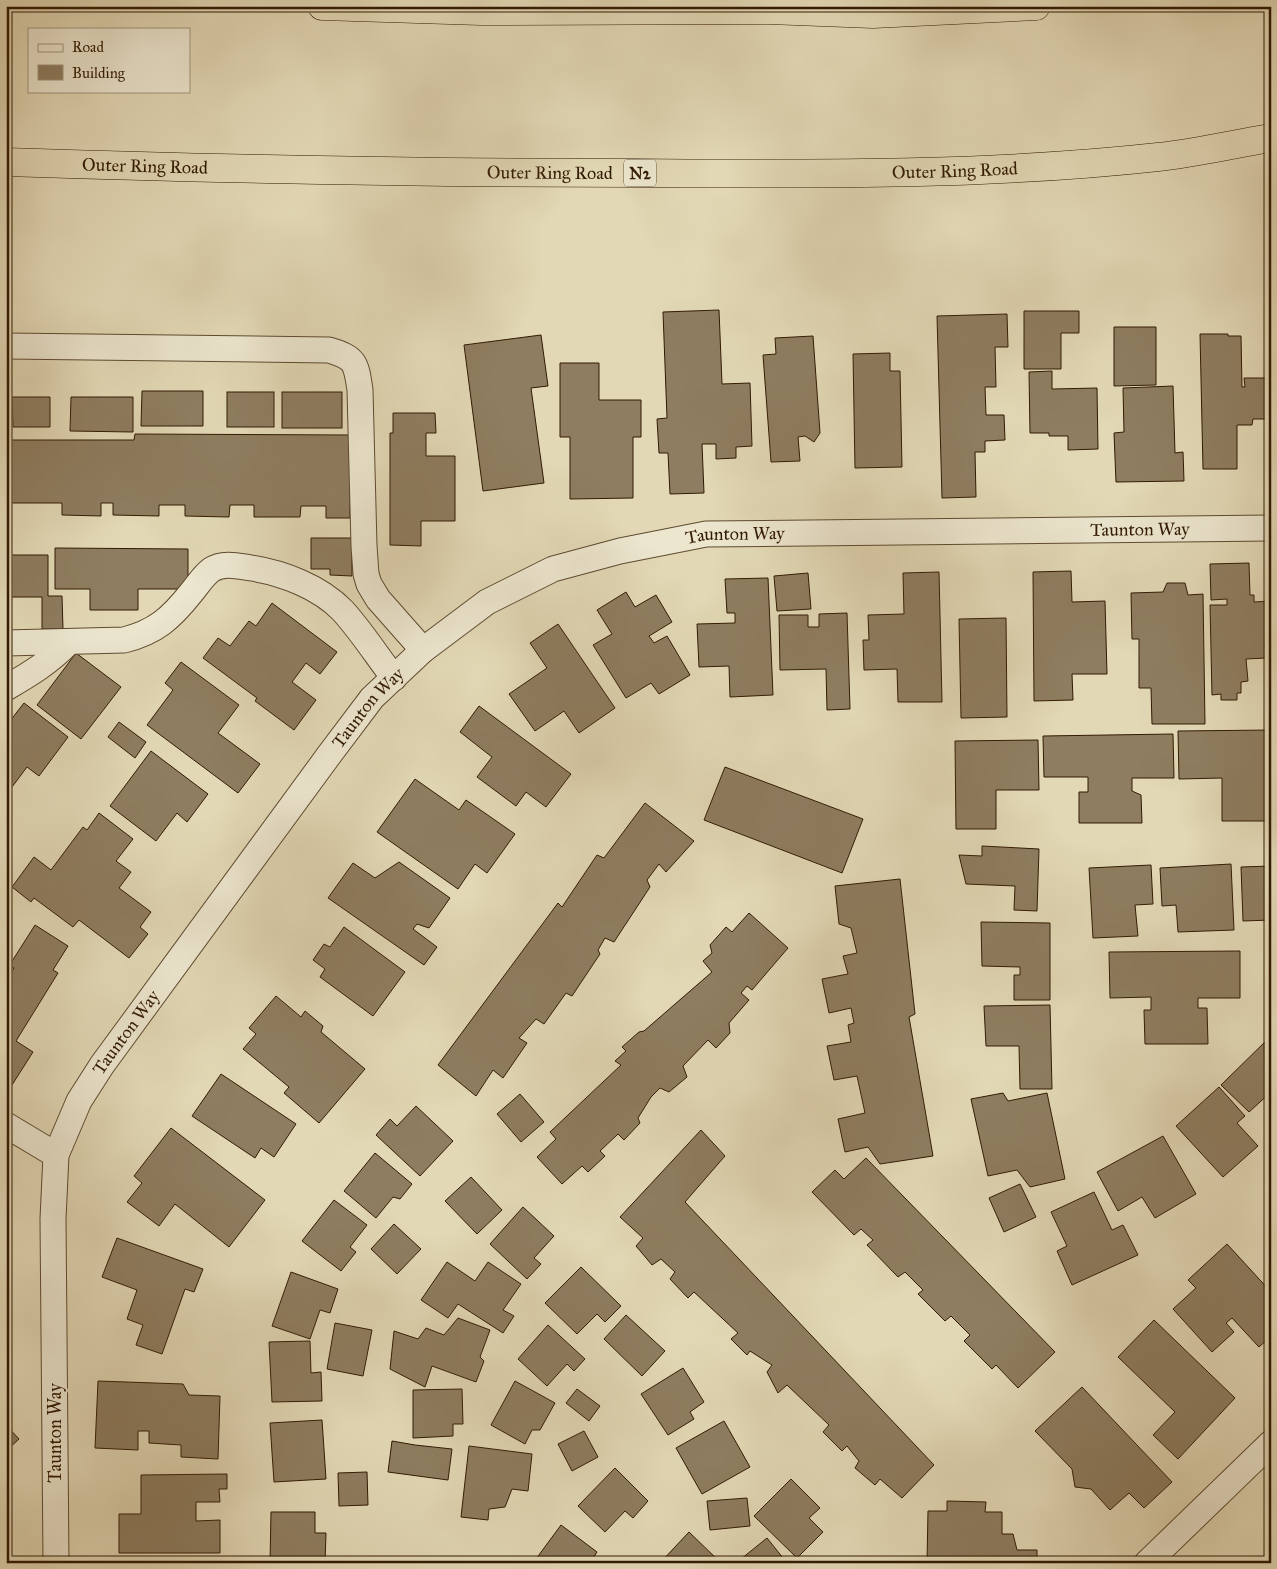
<svg xmlns="http://www.w3.org/2000/svg" width="1277" height="1569" viewBox="0 0 1277 1569" font-family="'IM FELL Great Primer',serif">
  <rect width="100%" height="100%" fill="#e2d8b5"/>
  <filter id="stains"><feTurbulence type="fractalNoise" baseFrequency=".004" numOctaves="4"/><feColorMatrix values="0 0 0 0 .2 0 0 0 0 .09 0 0 0 0 .02 0 0 0 .5 -.17"/></filter>
  <radialGradient id="worn" r=".72"><stop offset=".6" stop-color="#630" stop-opacity="0"/><stop offset="1" stop-color="#630" stop-opacity=".3"/></radialGradient>
  <g fill="#8e7d60" stroke="#321a04">
    <path d="M 719,310 L 722,384 L 750,383 L 752,446 L 736,447 L 736,458 L 716,459 L 716,444 L 702,444 L 704,493 L 670,494 L 668,453 L 659,453 L 657,419 L 667,418 L 663,312 Z"/>
    <path d="M 1024,311 L 1079,311 L 1079,333 L 1061,333 L 1061,369 L 1024,369 Z"/>
    <path d="M 1007,314 L 1008,347 L 995,347 L 996,387 L 985,387 L 986,415 L 1004,415 L 1005,440 L 985,441 L 985,452 L 975,452 L 976,497 L 942,498 L 937,316 Z"/>
    <path d="M 1114,327 L 1156,327 L 1156,385 L 1114,386 Z"/>
    <path d="M 1200,334 L 1228,334 L 1228,336 L 1241,336 L 1242,387 L 1245,387 L 1244,378 L 1266,378 L 1266,387 L 1271,386 L 1271,419 L 1253,419 L 1252,425 L 1237,425 L 1237,469 L 1203,469 Z"/>
    <path d="M 541,335 L 548,386 L 531,388 L 544,483 L 483,491 L 464,345 Z"/>
    <path d="M 813,336 L 820,433 L 814,442 L 805,436 L 798,437 L 800,461 L 771,462 L 763,355 L 776,354 L 775,338 Z"/>
    <path d="M 890,353 L 890,371 L 900,371 L 902,467 L 855,468 L 853,354 Z"/>
    <path d="M 560,363 L 599,363 L 599,400 L 641,400 L 641,437 L 633,437 L 633,498 L 570,499 L 570,437 L 560,437 Z"/>
    <path d="M 1052,371 L 1052,389 L 1097,388 L 1098,449 L 1068,450 L 1068,436 L 1049,436 L 1049,433 L 1030,433 L 1029,372 Z"/>
    <path d="M 1173,386 L 1175,453 L 1183,452 L 1184,481 L 1116,482 L 1114,433 L 1124,432 L 1123,388 Z"/>
    <path d="M 142,391 L 203,391 L 203,426 L 141,426 Z"/>
    <rect x="227" y="392" width="47" height="35"/>
    <rect x="282" y="392" width="60" height="36"/>
    <path d="M 12,397 L 50,397 L 50,427 L 13,427 Z"/>
    <path d="M 71,397 L 133,397 L 133,432 L 70,431 Z"/>
    <path d="M 393,413 L 435,413 L 436,433 L 426,433 L 426,456 L 455,456 L 455,521 L 421,521 L 421,546 L 390,545 L 390,433 L 393,433 Z"/>
    <path d="M 135,434 L 351,435 L 350,518 L 326,518 L 326,506 L 301,506 L 300,517 L 254,517 L 254,505 L 230,505 L 229,517 L 185,516 L 185,505 L 159,505 L 159,516 L 113,515 L 113,503 L 101,503 L 101,516 L 62,515 L 62,503 L 6,503 L 6,440 L 134,440 Z"/>
    <path d="M 311,538 L 352,538 L 352,576 L 330,575 L 330,569 L 311,569 Z"/>
    <path d="M 55,548 L 188,549 L 188,589 L 138,589 L 138,610 L 90,610 L 90,589 L 55,589 Z"/>
    <path d="M 6,555 L 48,555 L 48,596 L 62,596 L 63,629 L 42,629 L 42,597 L 6,597 Z"/>
    <path d="M 1249,563 L 1250,595 L 1254,595 L 1254,602 L 1271,601 L 1271,644 L 1265,644 L 1266,658 L 1246,659 L 1248,681 L 1241,682 L 1241,693 L 1237,693 L 1237,700 L 1221,700 L 1221,694 L 1212,695 L 1210,605 L 1227,605 L 1227,599 L 1211,600 L 1210,564 Z"/>
    <path d="M 1071,571 L 1072,602 L 1105,601 L 1107,674 L 1072,674 L 1073,700 L 1034,701 L 1033,572 Z"/>
    <path d="M 939,572 L 942,702 L 898,702 L 897,669 L 864,670 L 863,640 L 869,640 L 868,615 L 904,614 L 903,573 Z"/>
    <path d="M 808,573 L 811,609 L 777,611 L 774,576 Z"/>
    <path d="M 768,578 L 773,695 L 730,697 L 729,666 L 699,667 L 697,624 L 735,623 L 735,613 L 727,613 L 725,579 Z"/>
    <path d="M 1167,583 L 1185,583 L 1188,595 L 1203,594 L 1205,724 L 1152,724 L 1151,688 L 1139,688 L 1139,639 L 1132,639 L 1131,593 L 1163,592 Z"/>
    <path d="M 626,592 L 635,607 L 656,595 L 672,622 L 649,636 L 654,643 L 667,636 L 690,675 L 659,694 L 651,683 L 626,698 L 593,645 L 612,634 L 597,610 Z"/>
    <path d="M 272,603 L 337,652 L 320,674 L 306,663 L 292,682 L 316,700 L 294,730 L 255,701 L 257,698 L 203,658 L 218,638 L 230,646 L 249,621 L 256,626 Z"/>
    <path d="M 847,613 L 850,709 L 827,710 L 826,669 L 780,670 L 779,615 L 808,615 L 808,627 L 819,627 L 819,614 Z"/>
    <path d="M 1006,618 L 1007,717 L 961,718 L 959,619 Z"/>
    <path d="M 558,624 L 615,708 L 579,733 L 564,711 L 535,731 L 509,694 L 547,668 L 530,643 Z"/>
    <path d="M 76,653 L 121,687 L 81,739 L 37,705 Z"/>
    <path d="M 181,662 L 239,705 L 218,733 L 260,764 L 238,793 L 147,725 L 173,690 L 165,683 Z"/>
    <path d="M 24,703 L 68,737 L 39,776 L 27,767 L 9,791 L 6,790 L 6,726 Z"/>
    <path d="M 479,706 L 571,774 L 546,807 L 526,792 L 516,806 L 477,777 L 492,757 L 460,732 Z"/>
    <path d="M 119,722 L 146,742 L 135,758 L 108,737 Z"/>
    <path d="M 1271,730 L 1271,775 L 1267,775 L 1268,821 L 1222,821 L 1222,778 L 1179,779 L 1178,731 Z"/>
    <path d="M 1173,734 L 1174,778 L 1132,778 L 1132,791 L 1141,795 L 1142,823 L 1079,823 L 1079,792 L 1088,792 L 1088,777 L 1044,777 L 1043,736 Z"/>
    <path d="M 1038,740 L 1039,790 L 996,790 L 996,829 L 956,829 L 955,741 Z"/>
    <path d="M 151,751 L 208,794 L 187,822 L 177,813 L 156,841 L 110,806 Z"/>
    <path d="M 725,767 L 863,819 L 842,873 L 704,820 Z"/>
    <path d="M 415,779 L 459,810 L 466,800 L 515,834 L 487,873 L 475,864 L 458,889 L 377,832 Z"/>
    <path d="M 645,803 L 694,841 L 666,872 L 659,864 L 647,880 L 650,887 L 614,942 L 605,938 L 598,950 L 600,954 L 572,996 L 566,993 L 544,1024 L 536,1019 L 519,1038 L 527,1043 L 503,1078 L 493,1070 L 476,1096 L 438,1065 L 558,903 L 562,907 L 597,855 L 604,858 Z"/>
    <path d="M 99,813 L 133,839 L 116,861 L 131,872 L 119,888 L 151,912 L 140,927 L 148,934 L 129,958 L 79,920 L 73,927 L 34,898 L 31,902 L 12,887 L 34,857 L 51,870 L 83,827 L 87,830 Z"/>
    <path d="M 982,846 L 1039,849 L 1037,911 L 1014,910 L 1015,886 L 966,884 L 959,855 L 982,856 Z"/>
    <path d="M 399,862 L 450,898 L 429,928 L 417,924 L 413,929 L 437,947 L 424,965 L 328,898 L 353,863 L 375,878 Z"/>
    <path d="M 1231,864 L 1234,930 L 1178,932 L 1176,905 L 1162,906 L 1160,868 Z"/>
    <path d="M 1151,865 L 1153,904 L 1135,905 L 1138,936 L 1093,938 L 1089,868 Z"/>
    <path d="M 1271,866 L 1271,920 L 1243,921 L 1241,867 Z"/>
    <path d="M 900,879 L 915,1014 L 909,1017 L 933,1156 L 880,1164 L 868,1147 L 845,1152 L 838,1119 L 865,1113 L 857,1076 L 834,1080 L 827,1046 L 851,1042 L 848,1025 L 854,1023 L 851,1008 L 829,1013 L 822,979 L 848,974 L 843,956 L 857,953 L 851,928 L 839,924 L 835,886 Z"/>
    <path d="M 749,913 L 788,948 L 752,990 L 747,986 L 741,993 L 749,1000 L 729,1023 L 730,1033 L 716,1048 L 708,1040 L 683,1066 L 687,1077 L 669,1092 L 660,1088 L 651,1097 L 638,1118 L 640,1123 L 624,1140 L 618,1134 L 600,1151 L 605,1156 L 588,1172 L 582,1166 L 562,1184 L 537,1157 L 556,1139 L 550,1132 L 621,1065 L 615,1061 L 626,1051 L 622,1047 L 639,1032 L 644,1031 L 712,972 L 703,961 L 712,953 L 710,945 L 726,927 L 732,932 Z"/>
    <path d="M 981,922 L 1050,923 L 1050,1000 L 1014,1000 L 1014,975 L 1020,975 L 1020,967 L 982,966 Z"/>
    <path d="M 35,925 L 68,946 L 53,970 L 58,973 L 16,1041 L 33,1052 L 12,1085 L 6,1082 L 6,980 L 14,968 L 9,966 Z"/>
    <path d="M 344,927 L 405,972 L 373,1016 L 320,977 L 325,969 L 313,960 L 324,944 L 330,947 Z"/>
    <path d="M 1240,951 L 1240,998 L 1198,998 L 1198,1008 L 1207,1008 L 1208,1044 L 1145,1044 L 1144,1010 L 1151,1010 L 1151,997 L 1110,998 L 1109,952 Z"/>
    <path d="M 276,996 L 301,1017 L 305,1011 L 323,1026 L 321,1032 L 365,1069 L 319,1123 L 284,1093 L 289,1087 L 243,1049 L 256,1034 L 249,1028 Z"/>
    <path d="M 1050,1005 L 1052,1089 L 1020,1089 L 1019,1046 L 986,1046 L 984,1006 Z"/>
    <path d="M 1271,1036 L 1271,1092 L 1249,1112 L 1221,1085 Z"/>
    <path d="M 221,1074 L 296,1124 L 274,1157 L 261,1148 L 255,1158 L 192,1116 Z"/>
    <path d="M 1219,1087 L 1245,1116 L 1237,1123 L 1258,1146 L 1223,1177 L 1176,1126 Z"/>
    <path d="M 1003,1093 L 1008,1101 L 1047,1093 L 1065,1179 L 1030,1187 L 1017,1170 L 988,1176 L 971,1099 Z"/>
    <path d="M 520,1094 L 544,1122 L 521,1142 L 497,1114 Z"/>
    <path d="M 416,1106 L 453,1141 L 420,1176 L 376,1135 L 390,1119 L 397,1126 Z"/>
    <path d="M 171,1128 L 265,1200 L 229,1247 L 175,1204 L 159,1226 L 127,1202 L 142,1183 L 134,1176 Z"/>
    <path d="M 701,1130 L 725,1156 L 685,1202 L 934,1465 L 902,1498 L 880,1479 L 875,1485 L 855,1468 L 859,1461 L 847,1446 L 842,1451 L 823,1432 L 829,1425 L 787,1385 L 778,1393 L 767,1372 L 772,1365 L 750,1351 L 747,1355 L 731,1339 L 738,1333 L 694,1292 L 688,1298 L 670,1279 L 675,1272 L 661,1259 L 652,1265 L 636,1246 L 643,1238 L 620,1217 Z"/>
    <path d="M 1163,1136 L 1196,1194 L 1155,1218 L 1142,1197 L 1118,1211 L 1097,1172 Z"/>
    <path d="M 375,1153 L 412,1184 L 400,1199 L 393,1197 L 376,1218 L 344,1191 Z"/>
    <path d="M 866,1158 L 1055,1352 L 1018,1388 L 996,1365 L 992,1369 L 964,1341 L 970,1335 L 951,1316 L 945,1321 L 918,1294 L 923,1290 L 905,1272 L 898,1277 L 867,1245 L 873,1240 L 861,1229 L 854,1235 L 812,1192 L 835,1170 L 844,1179 Z"/>
    <path d="M 471,1177 L 502,1210 L 477,1234 L 445,1201 Z"/>
    <path d="M 1020,1184 L 1036,1217 L 1004,1232 L 989,1198 Z"/>
    <path d="M 1094,1192 L 1112,1230 L 1123,1225 L 1138,1255 L 1072,1285 L 1057,1251 L 1067,1246 L 1051,1212 Z"/>
    <path d="M 334,1200 L 367,1225 L 350,1247 L 356,1252 L 341,1271 L 302,1241 Z"/>
    <path d="M 523,1207 L 554,1236 L 534,1258 L 541,1264 L 527,1279 L 490,1244 Z"/>
    <path d="M 394,1224 L 421,1249 L 397,1274 L 371,1249 Z"/>
    <path d="M 117,1238 L 203,1269 L 194,1292 L 185,1289 L 162,1354 L 136,1345 L 143,1325 L 127,1319 L 137,1290 L 102,1277 Z"/>
    <path d="M 1227,1244 L 1271,1292 L 1271,1336 L 1259,1347 L 1232,1318 L 1226,1323 L 1234,1332 L 1212,1352 L 1173,1309 L 1196,1288 L 1188,1280 Z"/>
    <path d="M 447,1262 L 475,1281 L 488,1262 L 521,1284 L 503,1310 L 514,1316 L 503,1333 L 458,1304 L 448,1318 L 421,1300 Z"/>
    <path d="M 581,1267 L 621,1306 L 605,1322 L 597,1314 L 577,1334 L 545,1303 Z"/>
    <path d="M 291,1272 L 338,1289 L 330,1313 L 320,1310 L 310,1339 L 272,1326 Z"/>
    <path d="M 626,1315 L 665,1351 L 642,1376 L 604,1339 Z"/>
    <path d="M 458,1318 L 490,1330 L 480,1357 L 484,1361 L 476,1382 L 432,1366 L 425,1387 L 390,1369 L 394,1331 L 418,1339 L 426,1328 L 444,1335 Z"/>
    <path d="M 1154,1320 L 1235,1398 L 1178,1459 L 1153,1435 L 1175,1412 L 1118,1357 Z"/>
    <path d="M 335,1323 L 372,1330 L 363,1376 L 327,1369 Z"/>
    <path d="M 548,1325 L 585,1359 L 574,1371 L 567,1364 L 547,1386 L 518,1359 Z"/>
    <path d="M 310,1341 L 311,1373 L 321,1372 L 322,1401 L 272,1402 L 269,1342 Z"/>
    <path d="M 683,1368 L 704,1402 L 690,1412 L 694,1419 L 668,1435 L 641,1394 Z"/>
    <path d="M 98,1381 L 183,1384 L 189,1395 L 220,1396 L 218,1459 L 181,1457 L 181,1445 L 149,1443 L 149,1431 L 138,1431 L 138,1450 L 95,1448 Z"/>
    <path d="M 515,1381 L 555,1403 L 540,1430 L 532,1430 L 525,1444 L 491,1425 Z"/>
    <path d="M 1082,1387 L 1172,1482 L 1144,1508 L 1129,1493 L 1110,1510 L 1091,1489 L 1075,1487 L 1072,1469 L 1035,1431 Z"/>
    <path d="M 462,1389 L 463,1424 L 453,1424 L 453,1436 L 413,1438 L 413,1390 Z"/>
    <path d="M 577,1389 L 600,1406 L 589,1421 L 566,1403 Z"/>
    <path d="M 322,1420 L 326,1479 L 274,1482 L 270,1423 Z"/>
    <path d="M 724,1421 L 750,1467 L 702,1494 L 676,1448 Z"/>
    <path d="M 6,1425 L 19,1439 L 6,1451 Z"/>
    <path d="M 584,1431 L 598,1457 L 572,1471 L 558,1444 Z"/>
    <path d="M 392,1441 L 415,1445 L 452,1449 L 448,1480 L 388,1472 Z"/>
    <path d="M 469,1446 L 532,1454 L 528,1491 L 512,1489 L 505,1507 L 489,1509 L 488,1520 L 461,1517 Z"/>
    <path d="M 615,1468 L 648,1501 L 633,1518 L 625,1511 L 605,1532 L 578,1506 Z"/>
    <path d="M 367,1472 L 368,1505 L 339,1506 L 338,1473 Z"/>
    <path d="M 227,1474 L 227,1489 L 219,1489 L 220,1502 L 196,1502 L 196,1521 L 220,1520 L 220,1553 L 119,1553 L 119,1514 L 141,1514 L 141,1475 Z"/>
    <path d="M 791,1479 L 820,1508 L 809,1518 L 823,1532 L 797,1558 L 754,1516 Z"/>
    <path d="M 747,1498 L 750,1526 L 710,1530 L 707,1501 Z"/>
    <path d="M 947,1501 L 986,1502 L 985,1512 L 1002,1512 L 1002,1534 L 1013,1534 L 1017,1550 L 1037,1550 L 1037,1563 L 927,1563 L 928,1511 L 947,1511 Z"/>
    <path d="M 271,1512 L 315,1512 L 315,1533 L 326,1533 L 325,1563 L 270,1563 Z"/>
    <path d="M 561,1525 L 597,1552 L 590,1563 L 533,1563 Z"/>
    <path d="M 689,1532 L 719,1561 L 717,1563 L 660,1563 Z"/>
    <path d="M 767,1538 L 787,1563 L 736,1563 Z"/>
    <path d="M 122,1559 L 218,1563 L 122,1563 Z"/>
  </g>
  <g fill="none" stroke-linecap="round" stroke-linejoin="round">
    <g stroke="#5e4a30" stroke-width="27">
      <g id="street">
        <path d="M 6,346 L 329,350 C 356,358 356,363 360,390 L 364,546 L 366,574 L 369,584 L 378,599 L 423,650"/>
        <path d="M 6,643 L 124,640 C 156,632 171,618 191,593 C 197,586 203,576 211,570 C 223,562 238,566 251,568 C 283,573 320,587 343,611 C 362,632 377,656 394,678"/>
        <path d="M 6,688 C 30,674 50,662 69,642"/>
        <path d="M 6,1125 L 56,1155"/>
        <path id="s1" d="M 56,1563 L 53,1219 L 56,1155 L 79,1101 L 102,1065 L 329,755 L 372,698 L 423,650 L 487,602 L 553,569 L 620,551 L 706,534 L 1271,528"/>
        <path d="M 1147,1563 L 1271,1443"/>
      </g>
    </g>
    <g stroke="#321a04" stroke-width="29">
      <g id="highway">
        <path d="M 322,6 L 481,11 L 769,10 L 873,14 L 1036,6"/>
        <path id="s2" d="M 6,162 C 216,169 426,173 636,173 C 810,174 985,176 1158,157 C 1196,153 1233,144 1271,138"/>
      </g>
    </g>
    <use href="#street" stroke="#ece6cf" stroke-width="25"/>
    <use href="#highway" stroke="#e2d8b5" stroke-width="28"/>
  </g>
  <g text-anchor="middle" dominant-baseline="central" stroke-width="4" stroke-linejoin="round" paint-order="stroke">
    <rect fill="#ece6cf" stroke="#6a5741" stroke-width="1" x="624" y="159.5" width="32" height="27" rx="4"/>
    <g font-size="16" font-weight="bold" fill="#321a04">
      <text x="640" y="173">N2</text>
    </g>
    <g font-size="18" fill="#321a04" stroke="#ece6cf">
      <text stroke="none"><textPath href="#s2" startOffset="139">Outer Ring Road</textPath></text>
      <text stroke="none"><textPath href="#s2" startOffset="949">Outer Ring Road</textPath></text>
      <text stroke="none"><textPath href="#s2" startOffset="544">Outer Ring Road</textPath></text>
      <text stroke="none"><textPath href="#s1" startOffset="1780">Taunton Way</textPath></text>
      <text stroke="none"><textPath href="#s1" startOffset="1375">Taunton Way</textPath></text>
      <text stroke="none"><textPath href="#s1" startOffset="955">Taunton Way</textPath></text>
      <text stroke="none"><textPath href="#s1" startOffset="550">Taunton Way</textPath></text>
      <text transform="translate(55 1433) rotate(-90)">Taunton Way</text>
    </g>
  </g>
  <rect width="1277" height="1569" fill="none" stroke="#e2d8b5" stroke-width="25"/>
  <rect x="8" y="8" width="1262" height="1554" fill="none" stroke="#321a04" stroke-width="2.5"/>
  <rect x="12" y="12" width="1252" height="1544" fill="none" stroke="#321a04"/>
  <rect x="28" y="28" width="162" height="65" fill="#ece6cf" stroke="#a2947e"/>
  <rect x="38" y="44" width="25" height="8" fill="#ece6cf" stroke="#a2947e"/>
  <text x="72" y="52" font-size="15" fill="#321a04">Road</text>
  <rect x="38" y="65" width="25" height="15" fill="#8e7d60" stroke="#a2947e"/>
  <text x="72" y="78" font-size="15" fill="#321a04">Building</text>
  <rect width="100%" height="100%" filter="url(#stains)"/>
  <rect width="100%" height="100%" fill="url(#worn)"/>
</svg>
